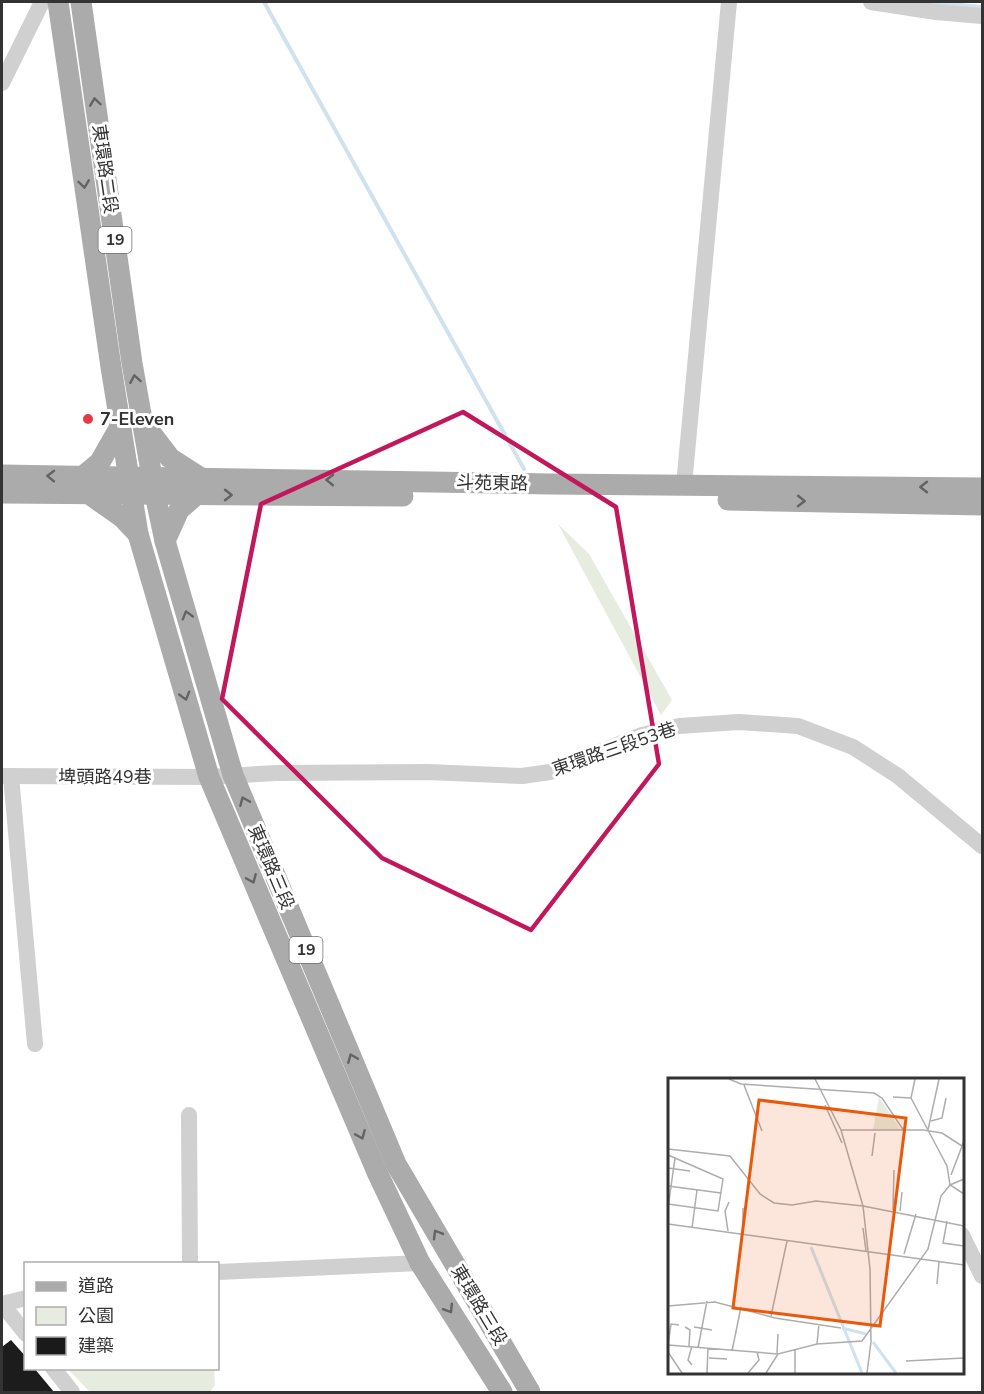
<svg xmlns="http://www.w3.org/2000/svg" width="984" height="1394" viewBox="0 0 984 1394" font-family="'Nunito Sans','Noto Sans TC',sans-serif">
  <defs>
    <filter id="shadow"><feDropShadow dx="-4" dy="4" stdDeviation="1.5" flood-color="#0004"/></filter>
  </defs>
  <rect width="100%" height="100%" fill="#fff"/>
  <g fill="#e6ecdf">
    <path d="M 558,524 L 589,554 L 672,700 L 661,715 Z"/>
    <path d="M 68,1369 L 214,1369 L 215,1385 L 210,1392 L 90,1392 Z"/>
  </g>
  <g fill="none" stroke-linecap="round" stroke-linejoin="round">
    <g stroke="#cfe2ee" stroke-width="4">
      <path d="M 264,2 L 524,469"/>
      <path d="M 927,2 L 982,7"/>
    </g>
  </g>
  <path fill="#1a1a1a" filter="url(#shadow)" d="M 11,1340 L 26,1357 L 26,1368 L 34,1368 L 54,1392 L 2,1392 L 2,1347 Z"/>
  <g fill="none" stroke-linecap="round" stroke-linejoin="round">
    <g stroke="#d0d0d0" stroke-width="16">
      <path d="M 871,2 L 936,12 L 982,16"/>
      <path d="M 2,83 L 42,2"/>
      <path d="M 684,485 L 729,2"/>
      <path d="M 2,776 L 209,777 L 276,773 L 428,772 L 522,776 L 550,772 L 642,735 L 679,726 L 739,722 L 798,726 L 853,747 L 898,776 L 982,846"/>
      <path d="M 11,776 L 35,1044"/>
      <path d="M 189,1115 L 190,1264"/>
      <path d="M 962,1235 L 982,1276"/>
      <path d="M 218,1272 L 420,1263"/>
      <path d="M 2,1304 L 26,1334"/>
      <path d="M 2,1304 L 26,1298"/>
      <path d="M 53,1368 L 72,1392"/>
    </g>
    <g stroke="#ababab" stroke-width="21">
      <path d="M 58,2 L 111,367 L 138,534 L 209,777 L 377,1172 L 420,1263 L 502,1392"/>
      <path d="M 81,2 L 132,363 L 155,494 L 165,541 L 233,775 L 396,1164 L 530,1392"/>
      <path d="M 144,424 L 170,458 L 201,478"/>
      <path d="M 2,475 L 550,484 L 982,488"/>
      <path d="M 82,477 L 100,462 L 121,425"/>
      <path d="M 2,493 L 403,496"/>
      <path d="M 89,494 L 123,518 L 138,534"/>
      <path d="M 728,500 L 982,505"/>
      <path d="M 165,541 L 179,510 L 196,495"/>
    </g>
  </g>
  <defs><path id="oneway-chevron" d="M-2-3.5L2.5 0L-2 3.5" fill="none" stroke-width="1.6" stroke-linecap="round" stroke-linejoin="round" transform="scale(1.5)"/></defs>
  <g stroke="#636363">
    <use href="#oneway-chevron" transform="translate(95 102) rotate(-98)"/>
    <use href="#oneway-chevron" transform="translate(84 184) rotate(82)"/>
    <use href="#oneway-chevron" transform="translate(135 379) rotate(-100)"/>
    <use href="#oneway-chevron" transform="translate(51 476) rotate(-179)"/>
    <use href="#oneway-chevron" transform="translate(330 480) rotate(-179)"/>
    <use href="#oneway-chevron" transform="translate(924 487) rotate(-180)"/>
    <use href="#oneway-chevron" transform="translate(228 495)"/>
    <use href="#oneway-chevron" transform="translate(801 501) rotate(1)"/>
    <use href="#oneway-chevron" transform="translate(187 615) rotate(-106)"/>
    <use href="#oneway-chevron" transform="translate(185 696) rotate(74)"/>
    <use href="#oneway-chevron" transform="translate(244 801) rotate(-113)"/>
    <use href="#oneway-chevron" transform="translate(252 879) rotate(67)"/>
    <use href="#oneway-chevron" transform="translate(352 1058) rotate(-113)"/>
    <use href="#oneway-chevron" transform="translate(361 1135) rotate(67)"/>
    <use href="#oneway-chevron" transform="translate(437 1234) rotate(-120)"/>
    <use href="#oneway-chevron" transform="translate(449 1309) rotate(58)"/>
  </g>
  <path fill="none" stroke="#c2185b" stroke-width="4.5" stroke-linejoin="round" d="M 463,412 L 616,507 L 659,764 L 531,930 L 382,858 L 222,699 L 261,504 Z"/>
  <circle fill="#e63946" stroke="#fff" stroke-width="2" cx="88" cy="419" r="6"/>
  <g text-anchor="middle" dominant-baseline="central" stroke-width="6" stroke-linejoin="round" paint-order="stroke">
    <g fill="#fff" stroke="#707070" stroke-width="1.5">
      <rect x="98.5" y="227" width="33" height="26" rx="4.5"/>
      <rect x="289.5" y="937" width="33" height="26" rx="4.5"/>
    </g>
    <g font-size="16" font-weight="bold" fill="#333">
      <text x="115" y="240">19</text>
      <text x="306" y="950">19</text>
    </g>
    <g font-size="18" fill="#333" stroke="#fff">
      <text transform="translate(105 169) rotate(82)">東環路二段</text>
      <text transform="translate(492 483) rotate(1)">斗苑東路</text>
      <text transform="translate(614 749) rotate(-19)">東環路三段53巷</text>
      <text x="105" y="777">埤頭路49巷</text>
      <text transform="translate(271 867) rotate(67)">東環路三段</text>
      <text transform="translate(479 1305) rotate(59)">東環路三段</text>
    </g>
    <g font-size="18" font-weight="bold" fill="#333" stroke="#fff" text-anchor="start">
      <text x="100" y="419">7-Eleven</text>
    </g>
  </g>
  <g transform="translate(668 1078)">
    <rect width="296" height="296" fill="#fff"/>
    <path d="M 211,19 L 233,52 L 205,52 Z" fill="#e6ecdf"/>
    <path fill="none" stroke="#cfe2ee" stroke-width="3" d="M 143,169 L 194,295M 174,250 L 198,256M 205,264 L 228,295"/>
    <path fill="none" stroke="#adadad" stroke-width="1.5" d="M 61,1 L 73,6 L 206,15 L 214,20 L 236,53M 147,1 L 173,52 L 195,128 L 202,191 L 203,264 L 199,295M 76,7 L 94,53M 225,19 L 243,20M 157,27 L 174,65M 263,43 L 274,40 L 278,20M 173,52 L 255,52 L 274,55 L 294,68M 260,52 L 271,1M 0,71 L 62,78 L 92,116 L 106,125 L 124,127 L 148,123 L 195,128 L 296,148M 0,77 L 55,101 L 50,133 L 0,126M 204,78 L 207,55M 0,90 L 22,93M 283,97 L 296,63M 296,101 L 282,107 L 296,116M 0,108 L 53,115M 0,130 L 7,80M 225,132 L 226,92M 232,133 L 234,114M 279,143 L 275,165 L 296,168M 0,146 L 296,187M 24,150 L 29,112M 195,150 L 198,173M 60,153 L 57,133 L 61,124M 75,155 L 75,130M 236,176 L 248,136M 269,206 L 271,184M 0,228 L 47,224 L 107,240 L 173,250M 103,238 L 119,163M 17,249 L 22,252 L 21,268M 26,249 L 44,252M 149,266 L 151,246M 0,267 L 110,276 L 149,266 L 194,263 L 260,171 L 273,118 L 282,107 L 279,88 L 243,20 L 247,1M 0,267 L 3,246 L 11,247M 30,270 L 39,223M 64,273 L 73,229M 0,274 L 14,295M 109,275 L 110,256M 41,280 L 59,281M 238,283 L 296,280M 24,287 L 20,282 L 24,268M 39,295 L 40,270M 80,295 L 91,282 L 89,274M 98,295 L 110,276M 127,295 L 127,272"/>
    <path fill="#e8590c" fill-opacity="0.15" stroke="#e8590c" stroke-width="3" d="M 91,22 L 238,40 L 212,248 L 65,230 Z"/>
    <rect width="296" height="296" fill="none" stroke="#333" stroke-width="3"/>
  </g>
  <rect width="984" height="1394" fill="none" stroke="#333333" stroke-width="6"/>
  <rect x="24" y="1262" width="195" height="108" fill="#ffffff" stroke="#adadad" stroke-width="1.5"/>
  <rect x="36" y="1282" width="30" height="9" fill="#ababab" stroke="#adadad" stroke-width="1.5"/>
  <text x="78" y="1292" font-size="18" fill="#333333">道路</text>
  <rect x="36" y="1307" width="30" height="18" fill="#e6ecdf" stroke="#adadad" stroke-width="1.5"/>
  <text x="78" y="1322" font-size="18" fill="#333333">公園</text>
  <rect x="36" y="1337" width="30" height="18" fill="#1a1a1a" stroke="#adadad" stroke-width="1.5"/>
  <text x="78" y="1352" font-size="18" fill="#333333">建築</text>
</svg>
